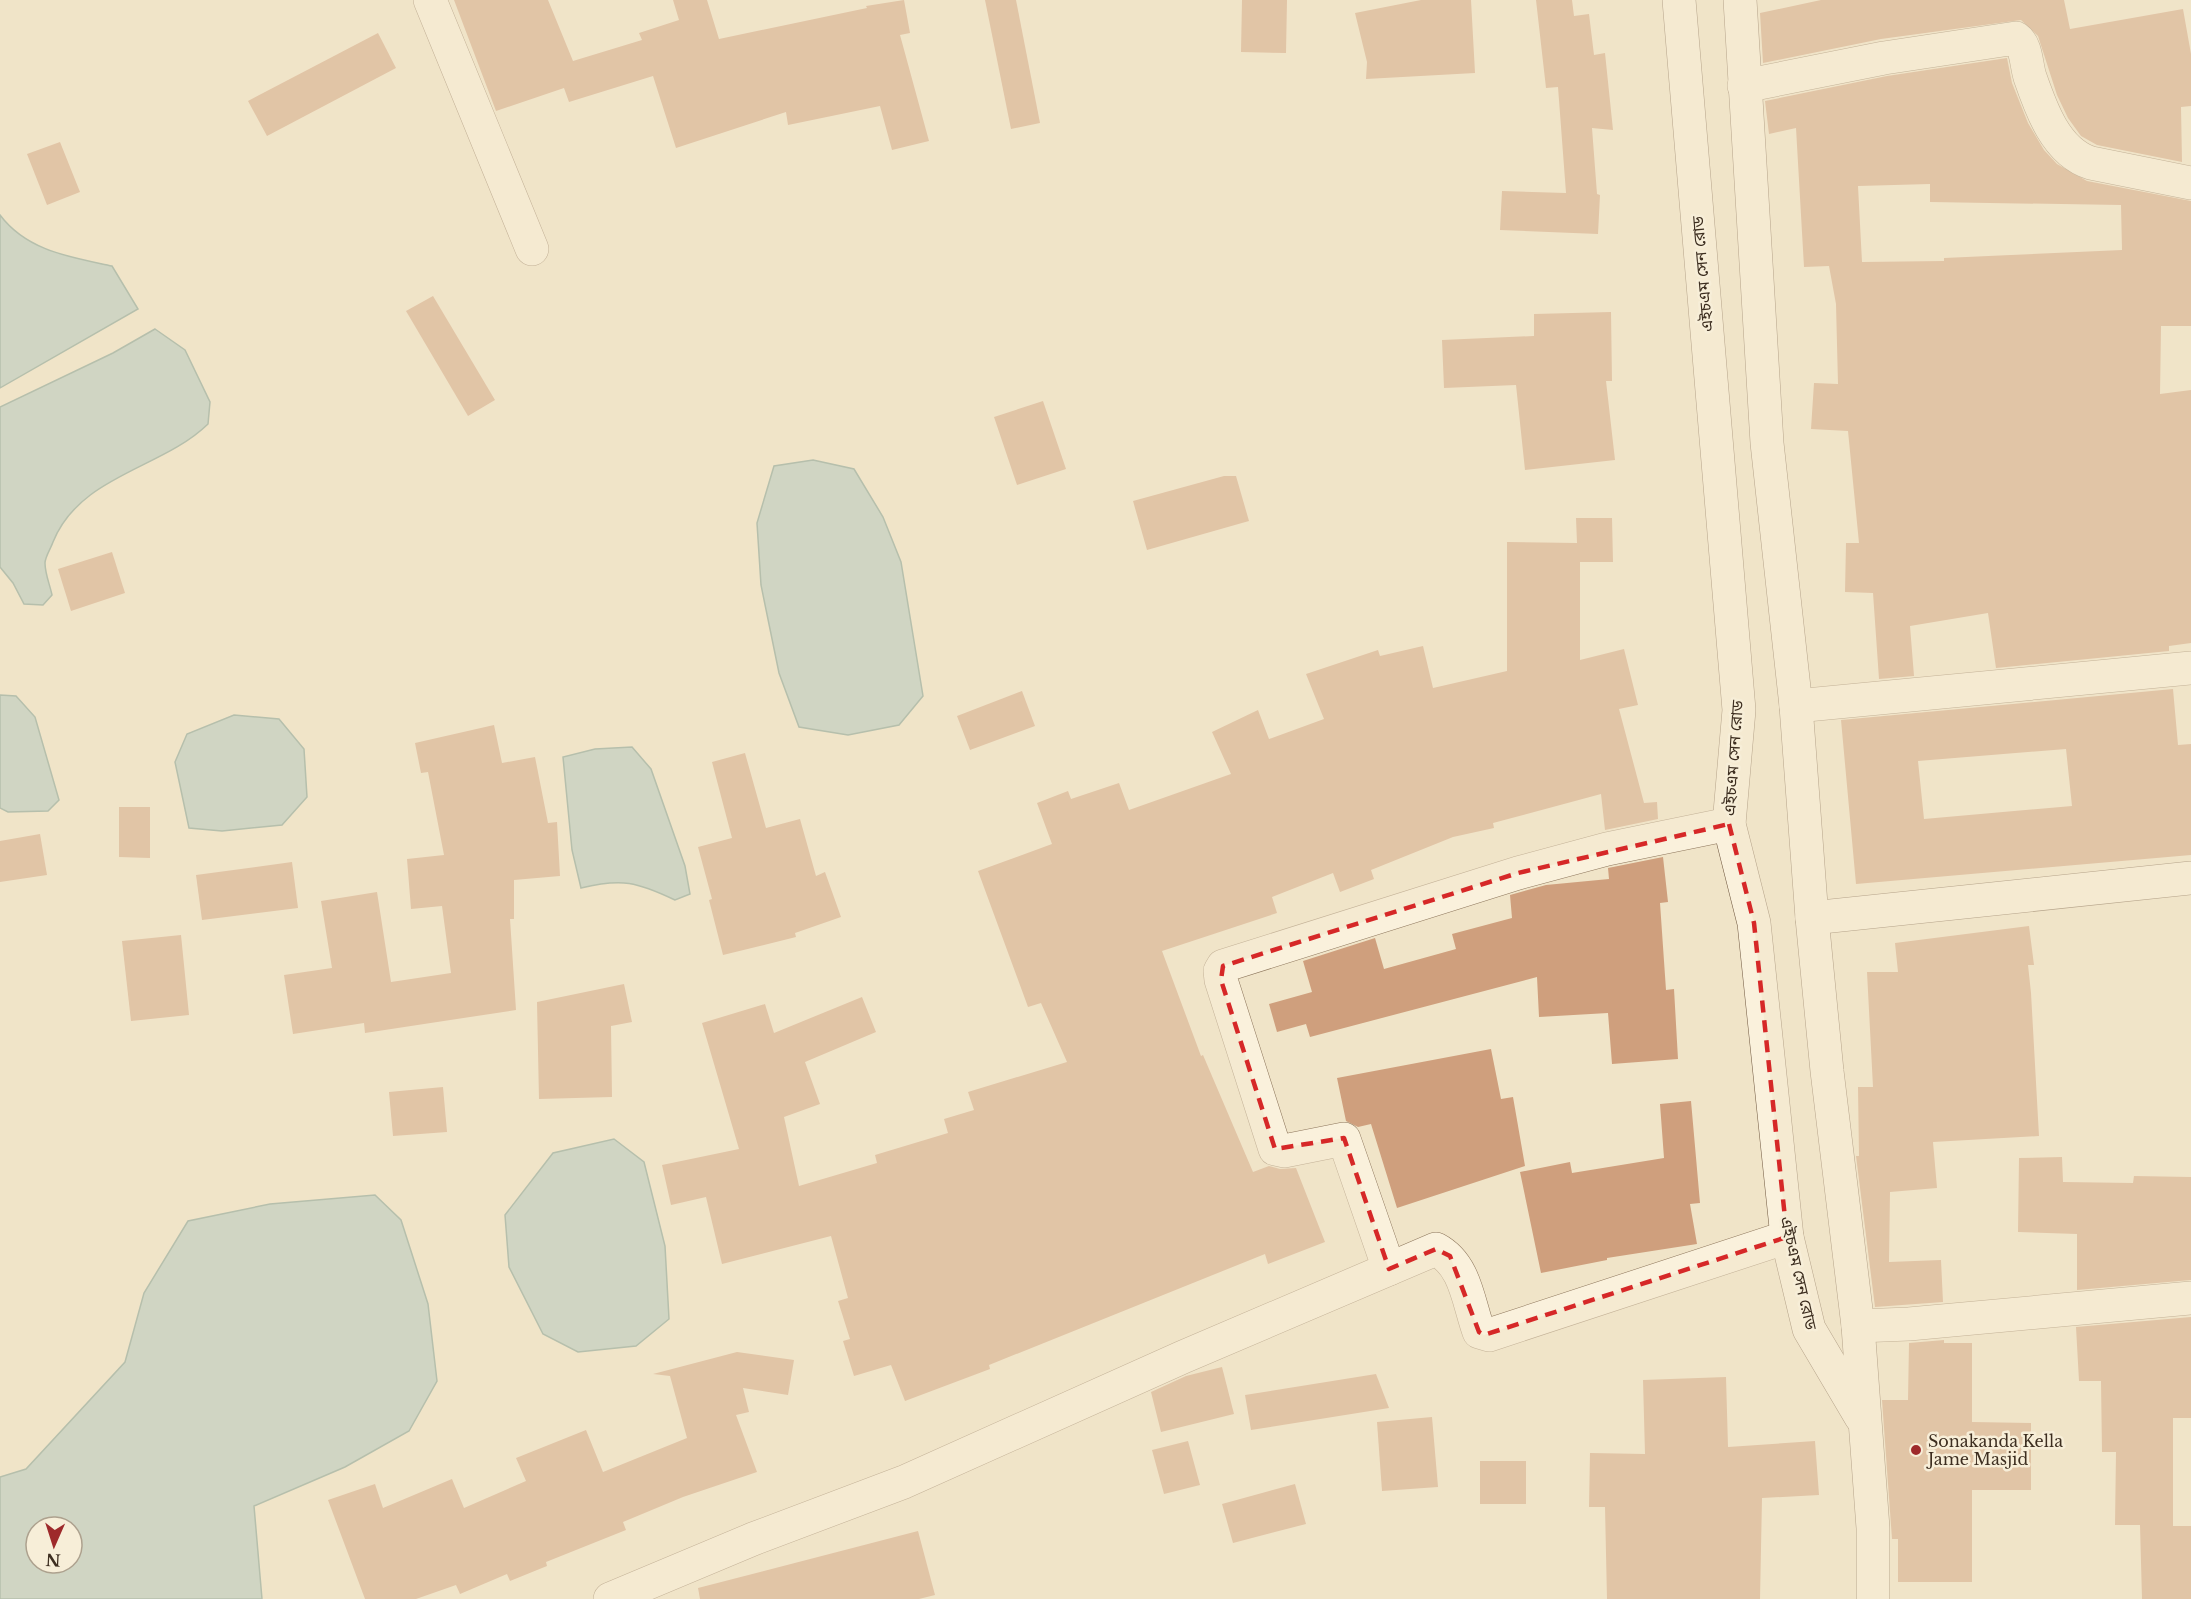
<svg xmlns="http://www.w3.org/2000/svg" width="2191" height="1599" viewBox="0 0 2191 1599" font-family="'Libre Baskerville','Noto Sans Bengali',serif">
  <rect width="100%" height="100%" fill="#f0e4c8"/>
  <g fill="#a9c4bc" stroke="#6f938a" stroke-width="1.5" fill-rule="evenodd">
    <path d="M 0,215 C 27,251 70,257 112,266 L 138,309 L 0,388 Z"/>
    <path d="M 155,329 L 185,350 L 210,402 L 208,424 C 162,469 80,475 53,542 C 51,548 45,557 45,563 C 45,574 50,585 52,595 L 43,605 L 24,604 L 13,583 L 0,567 L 0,407 L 113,353 Z"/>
    <path d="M 813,460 L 854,469 L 883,517 L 901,562 L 923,696 L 899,725 L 848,735 L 799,727 L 779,673 L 761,585 L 757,523 L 774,466 Z"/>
    <path d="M 0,695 L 16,696 L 35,717 L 59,800 L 48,811 L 8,812 L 0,808 Z"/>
    <path d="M 234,715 L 279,719 L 304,749 L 307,797 L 282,825 L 222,831 L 189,828 L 175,762 L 187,734 Z"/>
    <path d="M 632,747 L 651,769 L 685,866 L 690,894 L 675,900 C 637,882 622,878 581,888 L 572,850 L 563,757 L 595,749 Z"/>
    <path d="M 614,1139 L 644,1162 L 665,1246 L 669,1319 L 636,1346 L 578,1352 L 543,1334 L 509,1267 L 505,1215 L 553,1153 Z"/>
    <path d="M 375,1195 L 401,1220 L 428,1304 L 437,1381 L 409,1431 L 345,1467 L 254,1506 L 262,1599 L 0,1599 L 0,1477 L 26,1469 L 125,1362 L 144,1293 L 188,1221 L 270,1204 ZM 36,1527 L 72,1527 L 72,1563 L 36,1563 Z"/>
  </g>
  <g fill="#cf9f7d" fill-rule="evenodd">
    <path d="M 454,0 L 548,0 L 573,61 L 642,40 L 639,33 L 679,20 L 673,0 L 707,0 L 719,39 L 867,8 L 866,6 L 904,0 L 910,33 L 900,35 L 929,141 L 892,150 L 880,106 L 788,125 L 786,112 L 676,148 L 653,76 L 569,102 L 564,88 L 496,111 Z"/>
    <path d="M 985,0 L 1016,0 L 1040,123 L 1011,129 Z"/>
    <path d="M 1242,0 L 1287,0 L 1286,53 L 1241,52 Z"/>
    <path d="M 1421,0 L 1471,0 L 1475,73 L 1366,79 L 1367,62 L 1355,13 Z"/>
    <path d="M 1536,0 L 1572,0 L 1574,16 L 1589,14 L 1594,55 L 1605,53 L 1613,130 L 1592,128 L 1597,194 L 1600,195 L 1598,234 L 1500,230 L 1502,191 L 1566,193 L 1558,87 L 1546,88 Z"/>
    <path d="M 1821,0 L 2064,0 L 2070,29 L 2183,9 L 2191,54 L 2191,106 L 2181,107 L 2182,162 L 2097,145 L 2081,136 L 2068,118 L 2057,95 L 2038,36 L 2021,20 L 1881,39 L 1763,63 L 1760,13 Z"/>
    <path d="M 378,33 L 396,68 L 267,136 L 248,101 Z"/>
    <path d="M 2007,58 L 2012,83 L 2028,123 L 2044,150 L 2057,164 L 2087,181 L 2191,201 L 2191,326 L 2161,326 L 2160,394 L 2191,390 L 2191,643 L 2169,646 L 2169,651 L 1996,668 L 1988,613 L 1910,626 L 1914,676 L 1879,679 L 1873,593 L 1845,592 L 1846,543 L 1859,543 L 1848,431 L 1811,429 L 1814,383 L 1838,384 L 1836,304 L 1829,266 L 1804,267 L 1796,128 L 1769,134 L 1765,101 L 1887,76 ZM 1930,184 L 1930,202 L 2121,205 L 2122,250 L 1944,258 L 1944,261 L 1862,262 L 1858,186 Z"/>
    <path d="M 60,142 L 80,192 L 47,205 L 27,154 Z"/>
    <path d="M 433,296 L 495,400 L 468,416 L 406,311 Z"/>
    <path d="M 1611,312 L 1612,381 L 1606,381 L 1615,460 L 1525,470 L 1516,385 L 1444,388 L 1442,340 L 1534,336 L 1534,314 Z"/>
    <path d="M 1043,401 L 1066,469 L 1017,485 L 994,417 Z"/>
    <path d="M 1224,476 L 1236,476 L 1249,521 L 1147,550 L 1133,501 Z"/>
    <path d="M 1576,518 L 1612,518 L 1613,562 L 1580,562 L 1580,660 L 1624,649 L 1638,705 L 1619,709 L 1644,803 L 1657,802 L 1658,819 L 1605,830 L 1601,794 L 1493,823 L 1494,828 L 1453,837 L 1371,870 L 1374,879 L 1340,892 L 1333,873 L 1272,897 L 1277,913 L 1162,951 L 1201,1056 L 1203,1055 L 1253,1172 L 1269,1166 L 1280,1169 L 1296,1168 L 1325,1242 L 1268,1264 L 1265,1254 L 989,1365 L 990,1369 L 905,1401 L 891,1365 L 854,1376 L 843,1341 L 850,1339 L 838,1301 L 848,1298 L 831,1236 L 722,1264 L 706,1197 L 671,1205 L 662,1165 L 739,1149 L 702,1023 L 765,1004 L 774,1033 L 862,997 L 876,1032 L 805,1062 L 820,1104 L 784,1117 L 799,1186 L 877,1163 L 875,1155 L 948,1133 L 944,1119 L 974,1110 L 968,1092 L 1067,1062 L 1041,1003 L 1028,1007 L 978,871 L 1052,844 L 1037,803 L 1068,791 L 1071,799 L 1119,783 L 1129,810 L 1231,774 L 1212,732 L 1258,710 L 1269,739 L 1324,719 L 1306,674 L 1378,650 L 1380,656 L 1423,646 L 1433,688 L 1507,671 L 1507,542 L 1577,543 Z"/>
    <path d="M 112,552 L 125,593 L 71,611 L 58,569 Z"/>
    <path d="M 2173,689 L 2178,745 L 2191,744 L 2191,855 L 1856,884 L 1841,720 ZM 2066,749 L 2072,806 L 1924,819 L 1918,761 Z"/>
    <path d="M 1022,691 L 1035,726 L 970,750 L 957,716 Z"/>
    <path d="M 494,725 L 502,763 L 535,757 L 548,823 L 557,822 L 560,876 L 514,880 L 514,919 L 510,919 L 516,1010 L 365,1033 L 364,1023 L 293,1034 L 284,975 L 332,968 L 321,901 L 377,892 L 391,982 L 451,973 L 442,906 L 411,909 L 407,859 L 444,855 L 428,772 L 421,773 L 415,743 Z"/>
    <path d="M 745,753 L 766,828 L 800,819 L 816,876 L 825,872 L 841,917 L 795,933 L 796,937 L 723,955 L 709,900 L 712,899 L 698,847 L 732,838 L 712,762 Z"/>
    <path d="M 119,807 L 150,807 L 150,858 L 119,857 Z"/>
    <path d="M 40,834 L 47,875 L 0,882 L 0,841 Z"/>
    <path d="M 1663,857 L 1668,902 L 1660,903 L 1666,990 L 1674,989 L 1678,1059 L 1612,1064 L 1608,1013 L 1539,1017 L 1537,977 L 1310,1037 L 1306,1024 L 1277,1032 L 1269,1004 L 1312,992 L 1303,961 L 1375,938 L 1384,969 L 1456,949 L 1452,934 L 1512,918 L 1510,895 L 1546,885 L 1609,879 L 1608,868 Z"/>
    <path d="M 292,862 L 298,908 L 202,920 L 196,875 Z"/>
    <path d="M 2029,926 L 2034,965 L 2028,965 L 2031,993 L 2039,1136 L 1933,1142 L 1937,1188 L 1890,1192 L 1889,1262 L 1941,1260 L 1943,1302 L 1875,1307 L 1856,1156 L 1859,1156 L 1858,1087 L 1873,1087 L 1867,972 L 1898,972 L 1895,943 Z"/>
    <path d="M 181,935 L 189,1015 L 131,1021 L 122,941 Z"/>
    <path d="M 624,984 L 632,1022 L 611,1026 L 612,1097 L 539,1099 L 537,1002 Z"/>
    <path d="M 1491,1049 L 1501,1099 L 1513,1097 L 1525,1166 L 1397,1208 L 1371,1124 L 1358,1127 L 1346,1121 L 1337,1078 Z"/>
    <path d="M 443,1087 L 447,1132 L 393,1136 L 389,1092 Z"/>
    <path d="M 1691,1101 L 1700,1203 L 1690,1204 L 1697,1244 L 1607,1258 L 1607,1260 L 1541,1273 L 1520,1172 L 1570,1162 L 1572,1173 L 1664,1158 L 1660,1104 Z"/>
    <path d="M 2062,1157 L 2063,1182 L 2133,1183 L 2134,1176 L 2191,1177 L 2191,1280 L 2077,1290 L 2077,1234 L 2018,1232 L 2019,1158 Z"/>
    <path d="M 2191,1317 L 2191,1418 L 2173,1418 L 2173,1526 L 2191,1526 L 2191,1599 L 2142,1599 L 2140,1525 L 2115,1525 L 2116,1452 L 2102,1452 L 2101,1381 L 2079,1381 L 2076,1327 Z"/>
    <path d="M 1944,1340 L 1944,1343 L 1972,1343 L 1972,1422 L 2031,1423 L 2031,1490 L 1972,1490 L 1972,1582 L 1898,1582 L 1898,1539 L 1892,1539 L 1882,1400 L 1908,1400 L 1909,1343 Z"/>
    <path d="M 737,1352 L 794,1360 L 788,1395 L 743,1388 L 749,1412 L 736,1415 L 757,1472 L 683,1497 L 623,1522 L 626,1530 L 546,1562 L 547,1566 L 510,1581 L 507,1574 L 460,1594 L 456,1585 L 416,1599 L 365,1599 L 328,1500 L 375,1484 L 383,1508 L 452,1479 L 464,1508 L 526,1481 L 516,1458 L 586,1430 L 603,1472 L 687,1438 L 670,1376 L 653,1374 Z"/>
    <path d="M 1222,1367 L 1234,1414 L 1161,1432 L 1151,1392 L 1186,1376 Z"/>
    <path d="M 1376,1374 L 1389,1408 L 1251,1430 L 1245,1395 Z"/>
    <path d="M 1726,1377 L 1728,1447 L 1815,1441 L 1819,1495 L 1762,1498 L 1760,1599 L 1607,1599 L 1605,1507 L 1589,1507 L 1590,1453 L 1645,1454 L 1643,1380 Z"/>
    <path d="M 1432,1417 L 1438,1487 L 1382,1491 L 1377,1422 Z"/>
    <path d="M 1188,1441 L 1200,1485 L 1164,1494 L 1152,1450 Z"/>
    <rect x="1480" y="1461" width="46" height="43"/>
    <path d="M 1295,1484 L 1306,1524 L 1233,1543 L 1222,1504 Z"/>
    <path d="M 918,1531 L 935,1595 L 919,1599 L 700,1599 L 698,1588 Z"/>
  </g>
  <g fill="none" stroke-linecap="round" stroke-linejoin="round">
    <g stroke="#8d765c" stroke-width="34">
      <g id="street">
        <path d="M 430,0 L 532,249"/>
        <path d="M 1744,86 L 1884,58 L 2016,38 C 2027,46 2026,65 2030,77 C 2041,109 2056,152 2091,163 L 2191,183"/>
        <path d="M 1796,706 L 2191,668"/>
        <path d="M 1389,1269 L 1344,1139 L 1284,1151 L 1275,1149 L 1221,980 L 1220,971 L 1223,966 L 1518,873 L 1607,849 L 1729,824"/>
        <path d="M 1858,1326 L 1909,1324 L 2191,1298"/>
        <path d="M 610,1599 L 753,1539 L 904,1482 L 1183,1357 L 1436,1249 C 1466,1265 1468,1302 1479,1332 L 1489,1335 L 1787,1237"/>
      </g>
    </g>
    <g stroke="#6f573f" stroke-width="34">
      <g id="secondary">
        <path d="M 1679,0 L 1739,710 L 1729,824 L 1754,923 L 1787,1237 L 1809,1329 L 1861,1417"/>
        <path d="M 1740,0 L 1767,443 L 1796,706 L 1812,918 L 1827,1071 L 1858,1326 L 1873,1528 L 1873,1599"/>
        <path d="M 1812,918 L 2191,878"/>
      </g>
    </g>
    <use href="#street" stroke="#faf1dc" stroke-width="33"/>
    <use href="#secondary" stroke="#faf1dc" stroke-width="33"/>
  </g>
  <path d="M0 0H2191V1599H0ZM 1729,824 L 1754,923 L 1787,1237 L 1484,1335 L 1479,1332 L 1450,1256 L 1436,1249 L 1389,1269 L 1344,1138 L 1275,1149 L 1221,980 L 1223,966 L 1518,873 Z" fill="#f0e4c8" fill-opacity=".55" fill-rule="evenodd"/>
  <path fill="none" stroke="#d62828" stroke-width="4.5" stroke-dasharray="12 8" stroke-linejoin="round" d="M 1729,824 L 1754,923 L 1787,1237 L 1484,1335 L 1479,1332 L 1450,1256 L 1436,1249 L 1389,1269 L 1344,1138 L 1275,1149 L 1221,980 L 1223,966 L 1518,873 Z"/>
  <circle fill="#9e2a2b" stroke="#f7eed8" stroke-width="2" cx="1916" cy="1450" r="6"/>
  <g text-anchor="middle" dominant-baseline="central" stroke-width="5" stroke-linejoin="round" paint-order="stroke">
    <g font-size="16" fill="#3d2e20" stroke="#f7eed8">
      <text transform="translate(1702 274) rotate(-95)">এইচএম সেন রোড</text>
      <text transform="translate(1733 758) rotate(-86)">এইচএম সেন রোড</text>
      <text transform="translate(1799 1273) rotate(77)">এইচএম সেন রোড</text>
    </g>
    <g font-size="16" fill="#3d2e20" stroke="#f7eed8" text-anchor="start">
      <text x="1928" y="1441">Sonakanda Kella<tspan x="1928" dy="18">Jame Masjid</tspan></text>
    </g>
  </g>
  <g transform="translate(54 1545) rotate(183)"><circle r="28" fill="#f7eed8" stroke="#ada18e" stroke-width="1.5"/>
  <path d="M0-4.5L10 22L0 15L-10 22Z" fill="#9e2a2b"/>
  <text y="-9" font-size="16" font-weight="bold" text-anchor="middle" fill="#3d2e20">N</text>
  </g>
</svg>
